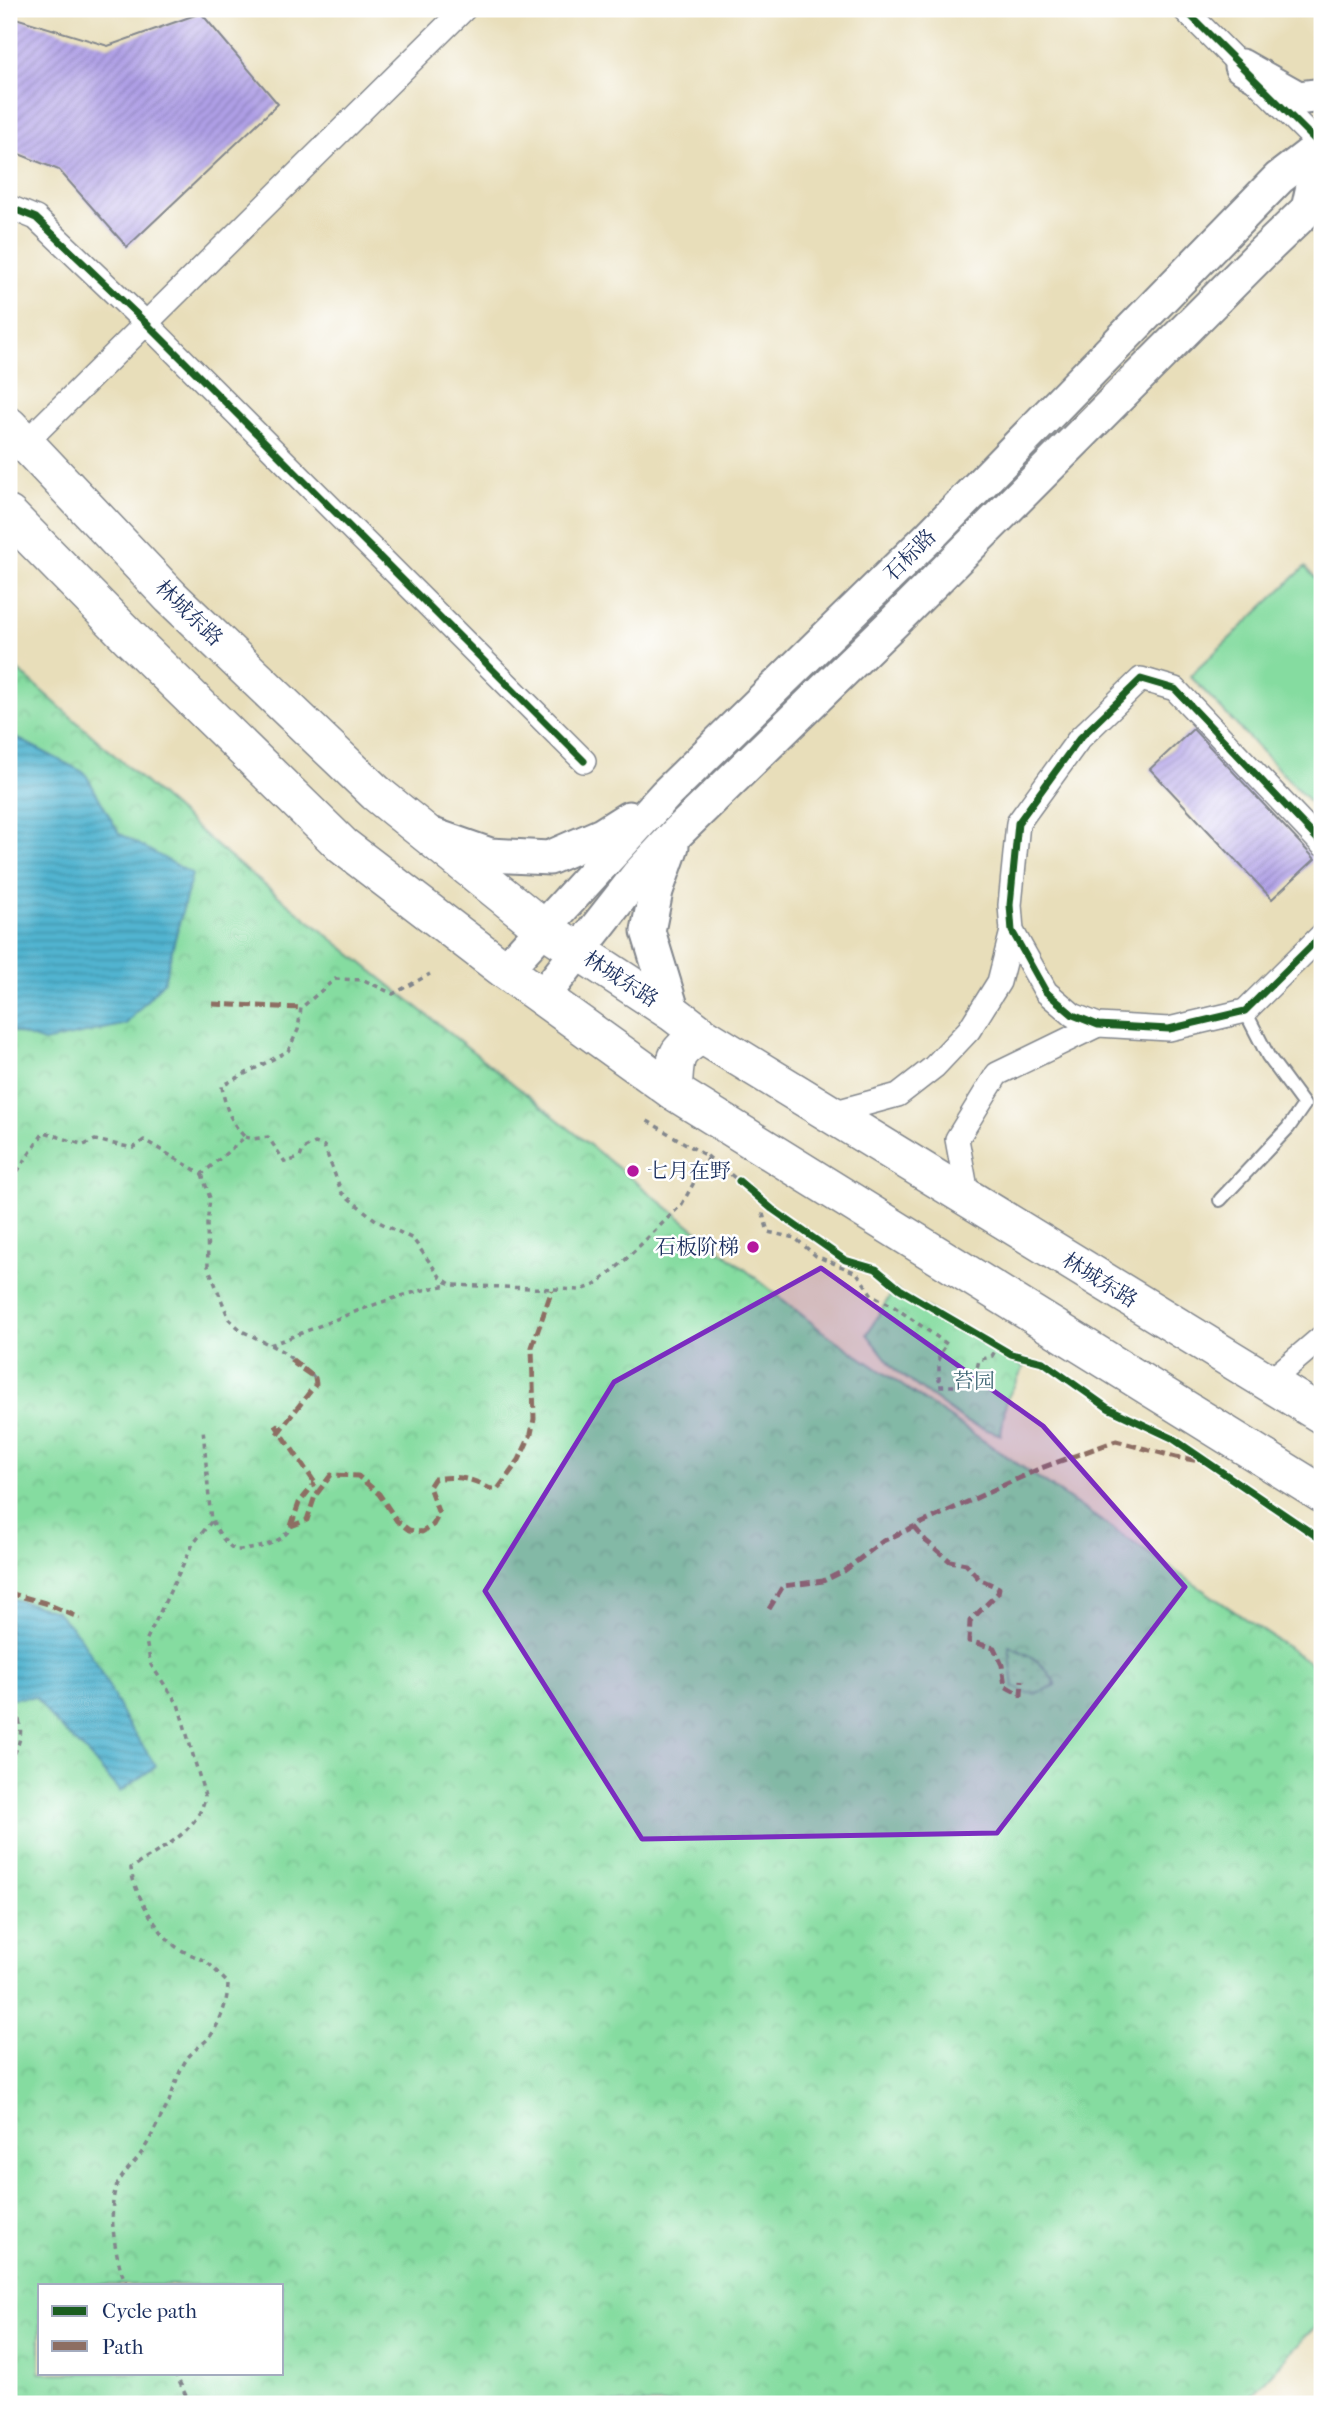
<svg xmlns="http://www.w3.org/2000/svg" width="1331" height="2413" viewBox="0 0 1331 2413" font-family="'IM FELL French Canon','Noto Serif SC',serif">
  <defs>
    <pattern id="park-crowns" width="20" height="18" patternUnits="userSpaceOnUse" patternTransform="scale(1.75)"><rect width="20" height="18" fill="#85dca0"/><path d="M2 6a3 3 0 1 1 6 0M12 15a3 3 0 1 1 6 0" fill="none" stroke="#72bd8c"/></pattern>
    <pattern id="garden-dots" width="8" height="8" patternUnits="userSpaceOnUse" patternTransform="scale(1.75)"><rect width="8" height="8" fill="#85dca0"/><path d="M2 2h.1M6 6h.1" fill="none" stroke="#72bd8c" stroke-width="1.8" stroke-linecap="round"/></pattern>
    <pattern id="water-rules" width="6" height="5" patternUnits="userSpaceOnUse" patternTransform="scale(1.75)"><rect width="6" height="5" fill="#51b4d0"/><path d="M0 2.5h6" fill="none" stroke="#4293ac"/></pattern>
    <pattern id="building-hatch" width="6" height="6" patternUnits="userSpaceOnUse" patternTransform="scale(1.75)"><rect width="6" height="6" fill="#af9fe6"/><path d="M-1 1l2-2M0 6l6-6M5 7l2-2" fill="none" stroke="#8e82be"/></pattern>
  </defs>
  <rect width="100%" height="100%" fill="#fff"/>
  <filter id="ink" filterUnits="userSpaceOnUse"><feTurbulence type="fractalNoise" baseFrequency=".0143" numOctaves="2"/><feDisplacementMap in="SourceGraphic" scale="14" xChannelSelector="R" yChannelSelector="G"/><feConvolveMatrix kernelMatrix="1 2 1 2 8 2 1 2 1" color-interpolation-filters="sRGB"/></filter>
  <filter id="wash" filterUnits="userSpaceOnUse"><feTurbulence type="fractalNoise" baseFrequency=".00686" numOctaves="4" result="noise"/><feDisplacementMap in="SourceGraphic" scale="28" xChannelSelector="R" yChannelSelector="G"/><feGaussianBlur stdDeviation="1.57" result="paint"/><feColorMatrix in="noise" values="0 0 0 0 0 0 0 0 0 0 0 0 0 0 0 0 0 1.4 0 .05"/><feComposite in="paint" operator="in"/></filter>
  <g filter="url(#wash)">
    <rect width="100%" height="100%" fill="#e8deba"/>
    <path fill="#85dca0" stroke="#50867f" stroke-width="2" d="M 1305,567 L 1322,585 L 1322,815 L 1190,676 Z"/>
    <g fill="url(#park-crowns)" stroke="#50867f" stroke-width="2" fill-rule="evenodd">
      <path d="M 9,662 L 226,854 L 822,1331 L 1322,1671 L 1322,2319 L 1243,2404 L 9,2404 ZM 40,2285 L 282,2285 L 282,2373 L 40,2373 Z"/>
      <path d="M 894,1289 L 1024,1367 L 1006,1401 L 1001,1435 L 966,1422 L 896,1371 L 867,1334 Z"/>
    </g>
    <path fill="url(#garden-dots)" stroke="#50867f" stroke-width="2" d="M 1009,1646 C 1033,1657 1043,1661 1056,1685 C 1038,1693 1032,1698 1014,1687 Z"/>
    <g fill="url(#water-rules)" stroke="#367297" stroke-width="2">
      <path d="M 9,734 L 85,773 L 119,833 L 192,874 L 164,981 L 126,1024 L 44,1042 L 9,1030 Z"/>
      <path d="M 9,1598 L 56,1611 L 78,1634 L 100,1669 L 126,1721 L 156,1766 L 120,1792 L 88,1754 L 52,1719 L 36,1697 L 9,1698 Z"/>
    </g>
    <g id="blocks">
      <g fill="url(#building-hatch)">
        <path d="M 201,13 L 278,104 L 127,247 L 59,170 L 9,150 L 9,16 L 108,46 Z"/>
        <path d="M 1193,729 L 1315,859 L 1272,899 L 1150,769 Z"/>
      </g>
    </g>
  </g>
  <g filter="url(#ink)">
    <use href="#blocks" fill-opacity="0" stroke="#82868c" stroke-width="2"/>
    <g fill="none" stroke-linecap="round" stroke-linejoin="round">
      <g stroke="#82868c" stroke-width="16">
        <path id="service" d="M 1220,1200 L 1288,1128 L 1304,1105 L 1268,1056 L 1245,1011"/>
      </g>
      <g stroke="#82868c" stroke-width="26">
        <g id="minor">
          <path d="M 1184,9 L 1322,147"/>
          <path d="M 9,207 L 36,218 L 145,322 L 584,761"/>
          <path d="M 25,443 L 464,9"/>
          <path d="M 1322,844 L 1175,689 L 1141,679 L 1079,739 L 1018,823 L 1010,905 L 1012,931 L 1046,992 L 1073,1015 L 1098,1025 L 1169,1029 L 1245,1011 L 1322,935"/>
          <path d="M 828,1114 L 898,1095 L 934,1067 L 969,1030 L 999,982 L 1012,931"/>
          <path d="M 968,1199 L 957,1139 L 997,1074 L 1098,1025"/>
          <path d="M 1268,1383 L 1322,1337"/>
        </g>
      </g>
      <g stroke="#82868c" stroke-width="37">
        <g id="secondary">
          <path d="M 1241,66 L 1298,98 L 1322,95"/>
          <path d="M 433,835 L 490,855 L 549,858 L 602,835 L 629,818"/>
          <path d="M 672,846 L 656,891 L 648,931 L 673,1013"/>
          <path d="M 505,970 L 666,794 L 930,536 L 1279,178 L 1322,145"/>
          <path d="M 543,996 L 638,875 L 677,833 L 894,622 L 1262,253 L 1308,209 L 1322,146"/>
        </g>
      </g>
      <g stroke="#82868c" stroke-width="40">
        <g id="primary">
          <path d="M 9,426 L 171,597 L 376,793 L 542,927 L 673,1013 L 702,1035 L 1322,1415"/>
          <path d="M 9,515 L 130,638 L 343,846 L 505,970 L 673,1091 L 1322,1494"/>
          <path d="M 673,1091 C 676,1058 671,1053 702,1035"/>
        </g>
      </g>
      <g stroke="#82868c" stroke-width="3.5" stroke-dasharray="5 5" stroke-linecap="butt">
        <path d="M 9,1041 L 16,1043"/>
        <path d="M 245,1137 L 253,1139 L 268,1137 L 285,1162 L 300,1158 L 303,1149 L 315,1143 L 324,1146 L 342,1193 L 377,1221 L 413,1239 L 441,1278 L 452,1285 L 581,1290 L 595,1285 L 622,1263 L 682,1204 L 708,1157 L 646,1120"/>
        <path d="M 707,1156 L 739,1181"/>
        <path d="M 202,1174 L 210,1198 L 207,1224 L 208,1266 L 229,1319 L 242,1331 L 282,1351 L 315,1378"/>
        <path d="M 9,1175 L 15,1175 L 44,1132 L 84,1145 L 95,1140 L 133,1148 L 144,1140 L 202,1174 L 245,1137 C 231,1124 224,1104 222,1086 L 288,1051 L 298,1030 L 301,1008 L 335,979 L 364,980 L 393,994 L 430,974"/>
        <path d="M 766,1204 L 763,1214 L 768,1232 L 795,1238 L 816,1256 L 857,1273 L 872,1295 L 893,1306 L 947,1344 L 939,1355 L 939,1386 L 959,1386 L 974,1381 L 979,1360 L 992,1356 L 998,1346"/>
        <path d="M 270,1345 C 328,1324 388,1294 450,1285"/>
        <path d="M 212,1521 C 218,1531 225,1545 236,1550 C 253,1550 284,1544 291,1526"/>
        <path d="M 9,1718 L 19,1720 C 24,1737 16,1750 9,1765"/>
        <path d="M 127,2285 C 116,2264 108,2214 115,2191 C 119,2176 134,2164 142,2152 C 151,2139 157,2123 165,2110 C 174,2093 177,2071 189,2056 C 195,2049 203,2044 209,2038 C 220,2023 228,2002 228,1983 C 221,1977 215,1969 208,1963 C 199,1957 187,1954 178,1948 C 159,1936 132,1890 131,1868 C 159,1850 200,1831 205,1796 L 178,1704 L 151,1665 L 146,1641 L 193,1544 L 211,1522 L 203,1428"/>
        <path d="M 175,2373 L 190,2404"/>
      </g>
      <use href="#service" stroke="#fff" stroke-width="12"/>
      <use href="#minor" stroke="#fff" stroke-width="23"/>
      <use href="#secondary" stroke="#fff" stroke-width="33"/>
      <use href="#primary" stroke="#fff" stroke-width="37"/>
      <g stroke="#8d6e63" stroke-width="5" stroke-dasharray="10 5" stroke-linecap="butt">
        <path d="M 213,1004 L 301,1008"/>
        <path d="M 275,1424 L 317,1486"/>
        <path d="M 277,1434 L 316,1384 L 315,1378 L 295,1364 L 290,1358 L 315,1378"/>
        <path d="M 291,1526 L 307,1520 L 315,1496 L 331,1475 L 358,1476 L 379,1494 L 397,1521 L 409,1530 L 422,1532 L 433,1525 L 439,1514 L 429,1487 L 434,1479 C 449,1476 467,1477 481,1484 C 488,1488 489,1490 498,1489 L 519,1460 L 531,1434 L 534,1419 L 532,1347 L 552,1290"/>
        <path d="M 291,1526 L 299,1503 L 315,1483"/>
        <path d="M 914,1527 L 926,1541 L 950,1561 L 966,1564 L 979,1579 L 999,1588 L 998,1593 L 970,1621 L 969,1641 L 994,1648 L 1002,1665 L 1005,1686 L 1021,1695 L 1022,1680"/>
        <path d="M 9,1593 L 45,1603 L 80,1618"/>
        <path d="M 769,1609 L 783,1586 L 823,1581 L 844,1571 L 883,1541 L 1041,1468 L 1116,1441 L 1176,1457 L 1200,1461"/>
      </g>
      <g stroke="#fff" stroke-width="11">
        <g id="cycleway">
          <path d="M 1184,9 L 1322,147"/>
          <path d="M 9,207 L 36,218 L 145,322 L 584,761"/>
          <path d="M 1322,844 L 1175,689 L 1141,679 L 1079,739 L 1018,823 L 1010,905 L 1012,931 L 1046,992 L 1073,1015 L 1098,1025 L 1169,1029 L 1245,1011 L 1322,935"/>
          <path d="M 739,1181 L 772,1209 L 845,1260 L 876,1269 L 900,1289 L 1011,1354 L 1043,1362 L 1108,1408 L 1172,1438 L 1322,1540"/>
        </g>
      </g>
      <use href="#cycleway" stroke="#1b5e20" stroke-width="7"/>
    </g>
  </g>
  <path fill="#7b2cbf" fill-opacity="0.2" stroke="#7b2cbf" stroke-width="5" stroke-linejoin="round" d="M 821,1268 L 1043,1426 L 1185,1587 L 997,1833 L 642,1839 L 485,1591 L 614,1382 Z"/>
  <g fill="#b5179e" stroke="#fff" stroke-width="2.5">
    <circle cx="633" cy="1171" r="7"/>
    <circle cx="753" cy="1247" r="7"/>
  </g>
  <g text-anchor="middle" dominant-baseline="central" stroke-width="5" stroke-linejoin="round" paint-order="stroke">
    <g font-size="21" fill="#1b2f5e" stroke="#fff">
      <text transform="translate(910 555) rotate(-45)">石标路</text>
      <text transform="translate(189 613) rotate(44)">林城东路</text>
      <text transform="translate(621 979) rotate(33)">林城东路</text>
      <text transform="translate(1100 1280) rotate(32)">林城东路</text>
    </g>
    <g font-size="21" fill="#1b2f5e" stroke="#fff" text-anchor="start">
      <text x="647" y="1171">七月在野</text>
      <text x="739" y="1247" text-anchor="end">石板阶梯</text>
    </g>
    <g font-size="21" fill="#3b6372" stroke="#fff">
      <text x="974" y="1381">苔园</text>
    </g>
  </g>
  <rect width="1331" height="2413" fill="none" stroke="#fff" stroke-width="35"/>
  <rect x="38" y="2284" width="245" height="91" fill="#ffffff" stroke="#a4acbf" stroke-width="2"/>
  <rect x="52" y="2306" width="35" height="10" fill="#1b5e20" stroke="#a4acbf" stroke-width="2"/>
  <text x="102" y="2318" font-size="21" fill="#1b2f5e">Cycle path</text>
  <rect x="52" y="2341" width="35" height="10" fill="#8d6e63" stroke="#a4acbf" stroke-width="2"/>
  <text x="102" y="2354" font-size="21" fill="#1b2f5e">Path</text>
</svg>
